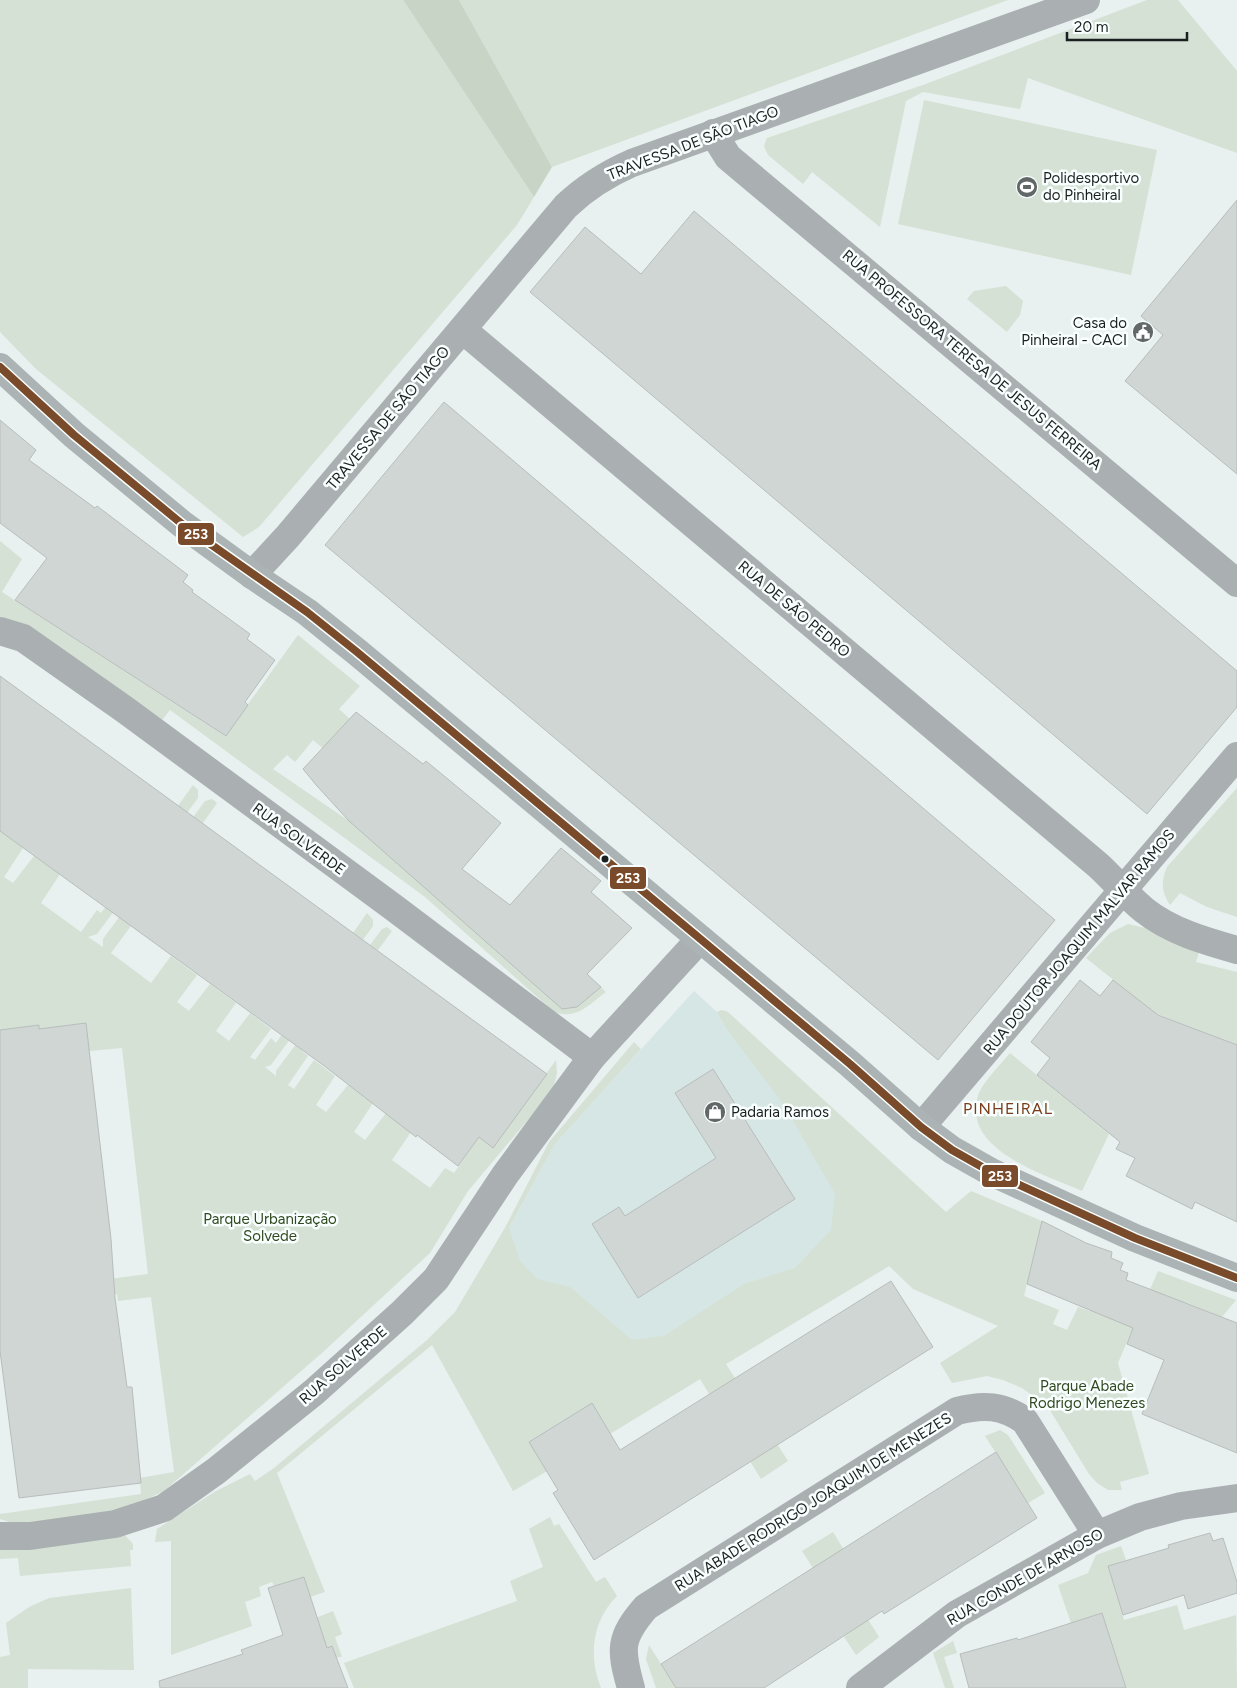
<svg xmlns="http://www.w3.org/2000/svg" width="1237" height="1688" viewBox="0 0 1237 1688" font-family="Figtree,sans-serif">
  <rect width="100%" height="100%" fill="#e8f0f0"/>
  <path fill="#d5e6e5" d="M 694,991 L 717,1012 L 722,1010 L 728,1012 L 889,1266 L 513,1491 L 461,1316 L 555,1144 Z"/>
  <g fill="#d5e1d4">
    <path d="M 0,0 L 403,0 L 534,197 L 517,225 L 259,527 L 243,537 L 36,369 L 0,332 Z"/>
    <path d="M 459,0 L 1008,0 L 552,167 Z"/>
    <path d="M 1147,0 L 1178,0 L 1237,71 L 1237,153 L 1028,78 L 1020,109 L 923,92 L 906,101 L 880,227 L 812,172 L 803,184 L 768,155 L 764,146 L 767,138 L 923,85 Z"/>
    <path d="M 924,100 L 1157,150 L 1131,275 L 898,224 Z"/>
    <path d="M 1006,286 L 1023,301 L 1020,315 L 1007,332 L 967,299 L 974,291 Z"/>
    <path d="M 0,541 L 22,559 L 2,592 L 225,736 L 298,635 L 360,686 L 339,709 L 352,721 L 337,760 L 313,740 L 295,762 L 287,755 L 273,769 L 349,821 L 453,911 L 577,1007 L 601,987 L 606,992 C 588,1005 577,1020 554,1012 L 425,897 L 170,710 L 162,720 L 24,624 L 0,617 Z"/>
    <path d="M 193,785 L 198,790 L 198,798 L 97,934 L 88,937 L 103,947 L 103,939 L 205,801 L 212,799 L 217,803 L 203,823 L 196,819 L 123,920 L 131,926 L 111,953 L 151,983 L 171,956 L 197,975 L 177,1002 L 189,1011 L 210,984 L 236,1003 L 216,1031 L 229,1041 L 250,1013 L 271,1029 L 250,1057 L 255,1060 L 271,1038 L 276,1043 L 367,913 L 373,920 L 373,926 L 271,1065 L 265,1067 L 276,1076 L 276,1071 L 382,929 L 387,927 L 392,931 L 378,950 L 374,948 L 301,1050 L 308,1056 L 288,1085 L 294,1089 L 314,1060 L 335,1076 L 316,1105 L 326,1112 L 348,1085 L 373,1103 L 354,1132 L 365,1140 L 386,1113 L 411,1132 L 392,1160 L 430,1188 L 445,1168 L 454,1173 L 479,1137 L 493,1147 L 556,1060 L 557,1073 L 553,1090 L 468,1191 L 430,1253 L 323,1352 L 164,1491 C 117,1515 65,1522 12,1523 L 0,1519 L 0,1514 L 141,1494 L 140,1478 L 174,1472 L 151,1297 L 118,1301 L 117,1294 L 0,1308 L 0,1293 L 148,1274 L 122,1048 L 89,1051 L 85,1023 L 39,1029 L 39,1025 L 0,1030 L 0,831 L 23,848 L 4,877 L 13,883 L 34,856 L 60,874 L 41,903 L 81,932 L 97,910 L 101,913 Z"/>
    <path d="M 1237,788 L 1237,917 L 1207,907 L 1180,893 L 1170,905 C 1161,891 1161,881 1167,867 Z"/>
    <path d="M 1128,924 L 1145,928 L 1199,952 L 1196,962 L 1237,972 L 1237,1045 L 1155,1013 L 1086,958 L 1110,933 Z"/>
    <path d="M 722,1010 L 728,1012 L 946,1212 L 971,1191 L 1042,1221 L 1024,1296 L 1059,1310 L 1053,1324 L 1067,1330 L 1078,1307 L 1090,1311 L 1098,1288 L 1135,1323 L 1118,1363 L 1149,1474 L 1120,1482 L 1122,1490 L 1108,1490 L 1097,1483 L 1089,1474 L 1048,1407 L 1022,1388 L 1003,1380 L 987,1376 L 952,1383 L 940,1363 L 998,1326 L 913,1289 L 889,1266 L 726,1364 L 788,1461 L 761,1479 L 700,1379 L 610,1434 L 591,1403 L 529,1441 L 547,1471 L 513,1491 L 432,1345 L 277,1473 L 325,1592 L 310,1597 L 304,1577 L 274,1586 L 272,1582 L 259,1587 L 261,1596 L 245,1602 L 252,1626 L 171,1655 L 171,1541 L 155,1542 L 157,1529 L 216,1491 L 250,1474 L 255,1481 L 274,1468 L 427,1340 L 455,1312 L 506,1226 L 549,1142 L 634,1042 L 641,1049 L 555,1144 L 509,1228 L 520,1261 L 537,1279 L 570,1287 L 632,1340 L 664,1336 L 744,1284 L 795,1268 L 831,1230 L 835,1194 L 784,1105 L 728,1031 L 717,1012 Z"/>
    <path d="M 1010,1053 L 1109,1134 L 1121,1140 L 1109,1134 L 1082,1191 C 1046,1175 961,1150 978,1096 C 981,1084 1001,1064 1010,1053 Z"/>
    <path d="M 1158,1271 L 1236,1300 L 1222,1317 L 1187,1303 L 1174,1336 L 1137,1320 Z"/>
    <path d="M 1000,1430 L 1008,1435 L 1045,1493 L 1028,1503 L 985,1436 Z"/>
    <path d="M 550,1517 L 554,1526 L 559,1524 L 596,1582 L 605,1577 L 617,1596 C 592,1621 588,1656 601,1688 L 354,1688 L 344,1663 L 517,1601 L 510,1581 L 543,1567 L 529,1529 Z"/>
    <path d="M 833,1532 L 877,1604 L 864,1613 L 879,1637 L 856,1655 L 844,1637 L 853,1630 L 802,1551 Z"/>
    <path d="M 124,1534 L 133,1544 L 133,1550 L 130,1550 L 131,1566 L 20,1576 L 18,1558 L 0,1559 L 0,1548 Z"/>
    <path d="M 1121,1546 L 1126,1560 L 1108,1566 L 1124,1620 L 1177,1605 L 1184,1630 L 1236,1615 L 1237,1688 L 1126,1688 L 1102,1613 L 1071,1623 L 1058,1585 L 1088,1573 L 1096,1555 Z"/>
    <path d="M 131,1588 L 134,1670 L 28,1669 L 28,1688 L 0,1688 L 0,1657 L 10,1655 L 6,1623 L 29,1607 L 49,1598 Z"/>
    <path d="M 333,1611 L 342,1634 L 335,1637 L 342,1657 L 298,1659 L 286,1630 Z"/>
    <path d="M 953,1641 L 957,1653 L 944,1657 L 954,1688 L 945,1688 L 933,1653 Z"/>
    <path d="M 649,1645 L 676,1688 L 656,1688 L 646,1659 Z"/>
  </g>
  <path fill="#c8d5c6" d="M 403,0 L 459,0 L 552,167 L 534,197 Z"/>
  <g fill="#d0d6d4" stroke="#b8bdbc">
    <path d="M 1237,200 L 1237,474 L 1125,381 L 1163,335 L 1141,316 Z"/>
    <path d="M 694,211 L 1237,671 L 1237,707 L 1147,814 L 530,292 L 585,227 L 641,274 Z"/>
    <path d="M 444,402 L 1055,920 L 938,1060 L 325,545 Z"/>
    <path d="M 0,420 L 36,450 L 29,460 L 95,508 L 97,506 L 188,575 L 183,582 L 193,590 L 192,592 L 250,634 L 247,639 L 275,660 L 245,702 L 248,705 L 226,736 L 15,600 L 47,558 L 0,523 Z"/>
    <path d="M 0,676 L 547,1074 L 493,1148 L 479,1137 L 458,1166 L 417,1135 L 416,1137 L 323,1065 L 0,831 Z"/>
    <path d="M 356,712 L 423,764 L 426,761 L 501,823 L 462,869 L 510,905 L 561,848 L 601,881 L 591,892 L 632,928 L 587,974 L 601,987 L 577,1007 L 562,1009 L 349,821 L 317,786 L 303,769 Z"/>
    <path d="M 1080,980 L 1100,996 L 1113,980 L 1158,1015 L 1237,1045 L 1237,1222 L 1195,1202 L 1192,1209 L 1126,1176 L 1135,1158 L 1116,1149 L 1120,1142 L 1037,1075 L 1050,1058 L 1031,1042 Z"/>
    <path d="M 86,1023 L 111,1239 L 115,1298 L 127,1387 L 132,1387 L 141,1483 L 19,1498 L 0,1351 L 0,1030 L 39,1025 L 39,1029 Z"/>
    <path d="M 713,1069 L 795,1199 L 638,1298 L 592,1224 L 619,1207 L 625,1216 L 716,1158 L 675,1093 Z"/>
    <path d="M 1042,1221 L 1086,1243 L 1112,1252 L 1111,1258 L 1123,1263 L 1120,1270 L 1128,1273 L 1126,1280 L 1237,1323 L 1237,1453 L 1142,1414 L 1164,1360 L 1127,1344 L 1133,1328 L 1027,1284 Z"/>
    <path d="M 891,1281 L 933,1347 L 594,1560 L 553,1493 L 558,1490 L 529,1442 L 592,1403 L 620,1450 Z"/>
    <path d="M 996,1452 L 1037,1518 L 884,1614 L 882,1611 L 764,1688 L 676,1688 L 661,1664 Z"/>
    <path d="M 1210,1533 L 1213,1541 L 1223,1538 L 1237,1582 L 1237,1593 L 1188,1609 L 1184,1595 L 1123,1615 L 1108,1566 L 1169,1548 L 1168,1545 Z"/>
    <path d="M 304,1577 L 327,1648 L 332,1646 L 348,1688 L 160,1688 L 159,1681 L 243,1654 L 241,1650 L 283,1635 L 268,1588 Z"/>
    <path d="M 1102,1613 L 1126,1688 L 969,1688 L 960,1654 L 1017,1638 L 1018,1640 Z"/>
  </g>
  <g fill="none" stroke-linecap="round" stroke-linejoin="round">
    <g stroke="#aaafb1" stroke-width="28">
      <path d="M 713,133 L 728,157 L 1237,583"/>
      <path d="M 463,330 L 1099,866 C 1114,880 1128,897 1144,910 C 1170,931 1205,941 1237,950"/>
      <path d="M 252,575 L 288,536 L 566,206 C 586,187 607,174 632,163 L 1086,0"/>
      <path d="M 0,631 L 23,638 L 124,709 L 393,907 L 592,1057"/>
      <path d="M 921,1127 L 1237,756"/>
      <path d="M 0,1536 L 30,1536 L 115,1524 L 164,1508 L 216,1471 L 314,1392 L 402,1313 L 436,1279 L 505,1175 L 592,1057 L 700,939"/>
      <path d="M 631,1688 C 620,1649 619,1638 646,1607 L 957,1411 C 983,1404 1003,1405 1025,1421 L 1097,1535"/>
      <path d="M 860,1688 L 957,1614 L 1097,1535 L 1140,1517 L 1181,1506 L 1237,1498"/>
    </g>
    <path stroke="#acb3b4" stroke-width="28" d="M 0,367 L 74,435 L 182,524 L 252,575 L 307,612 L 357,652 L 850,1064 L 921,1127 L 952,1150 L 991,1172 L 1135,1238 L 1237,1278"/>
    <g stroke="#f9ffff" stroke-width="11">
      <path id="bus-1" d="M 0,367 L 74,435 L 182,524 L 307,612 L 357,652 L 850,1064 L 921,1127 L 952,1150 L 991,1172 L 1135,1238 L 1237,1278"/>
    </g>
    <use href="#bus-1" stroke="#7a4b2a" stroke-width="8"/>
  </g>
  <defs>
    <g id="stadium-disc" transform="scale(1.125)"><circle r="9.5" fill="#626868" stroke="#f9ffff"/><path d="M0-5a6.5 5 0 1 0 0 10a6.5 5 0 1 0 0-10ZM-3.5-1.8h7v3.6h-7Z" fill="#fff"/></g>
    <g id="civic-disc" transform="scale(1.125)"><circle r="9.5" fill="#626868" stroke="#f9ffff"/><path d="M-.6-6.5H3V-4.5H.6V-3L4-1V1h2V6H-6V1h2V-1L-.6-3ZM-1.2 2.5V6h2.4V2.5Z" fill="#fff"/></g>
    <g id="shop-disc" transform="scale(1.125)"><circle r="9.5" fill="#626868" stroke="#f9ffff"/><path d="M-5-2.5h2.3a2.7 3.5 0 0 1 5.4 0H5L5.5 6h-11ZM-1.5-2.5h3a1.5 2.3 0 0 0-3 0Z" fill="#fff"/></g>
  </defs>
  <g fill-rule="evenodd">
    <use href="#stadium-disc" x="1027" y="187"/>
    <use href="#civic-disc" x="1143" y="332"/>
    <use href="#shop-disc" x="715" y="1112"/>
  </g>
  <circle fill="#1a1f1f" stroke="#f9ffff" stroke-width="2" cx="605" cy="859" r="4.5"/>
  <g text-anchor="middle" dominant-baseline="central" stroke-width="5" stroke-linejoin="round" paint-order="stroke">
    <g font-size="15" fill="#1a1f1f" stroke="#f9ffff">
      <text transform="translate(693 143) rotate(-21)">TRAVESSA DE SÃO TIAGO</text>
      <text transform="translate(972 360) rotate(40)">RUA PROFESSORA TERESA DE JESUS FERREIRA</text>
      <text transform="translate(388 418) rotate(-50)">TRAVESSA DE SÃO TIAGO</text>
      <text transform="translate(794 609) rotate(40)">RUA DE SÃO PEDRO</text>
      <text transform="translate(299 839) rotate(36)">RUA SOLVERDE</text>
      <text transform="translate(1079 942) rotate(-50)">RUA DOUTOR JOAQUIM MALVAR RAMOS</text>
      <text transform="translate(343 1365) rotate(-41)">RUA SOLVERDE</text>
      <text transform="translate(813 1502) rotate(-32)">RUA ABADE RODRIGO JOAQUIM DE MENEZES</text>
      <text transform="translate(1025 1577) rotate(-30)">RUA CONDE DE ARNOSO</text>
    </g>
    <g font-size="15" fill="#1a1f1f" stroke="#f9ffff" text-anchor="start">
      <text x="1043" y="178">Polidesportivo<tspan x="1043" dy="17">do Pinheiral</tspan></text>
      <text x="1127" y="323" text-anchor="end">Casa do<tspan x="1127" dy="17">Pinheiral - CACI</tspan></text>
      <text x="731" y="1112">Padaria Ramos</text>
    </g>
    <g font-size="15" fill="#30491f" stroke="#f9ffff">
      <text x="270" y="1219">Parque Urbanização<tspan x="270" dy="17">Solvede</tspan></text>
      <text x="1087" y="1386">Parque Abade<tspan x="1087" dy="17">Rodrigo Menezes</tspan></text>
    </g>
    <g font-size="16" letter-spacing="1" fill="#7c3c1a" stroke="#f9ffff">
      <text x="1008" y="1108">PINHEIRAL</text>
    </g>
  </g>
  <g stroke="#f9ffff" stroke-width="2">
    <rect x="177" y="522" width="38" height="24" rx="5" fill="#7a4b2a"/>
    <rect x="609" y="866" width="38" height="24" rx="5" fill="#7a4b2a"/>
    <rect x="981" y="1164" width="38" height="24" rx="5" fill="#7a4b2a"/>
  </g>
  <g font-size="14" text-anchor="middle" font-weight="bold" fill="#fff">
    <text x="196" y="539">253</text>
    <text x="628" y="883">253</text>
    <text x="1000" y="1181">253</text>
  </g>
  <path d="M1067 32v8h120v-8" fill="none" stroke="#1a1f1f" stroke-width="2.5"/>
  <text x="1074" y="32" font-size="15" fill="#1a1f1f" stroke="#f9ffff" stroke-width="4" paint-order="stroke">20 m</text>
</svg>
